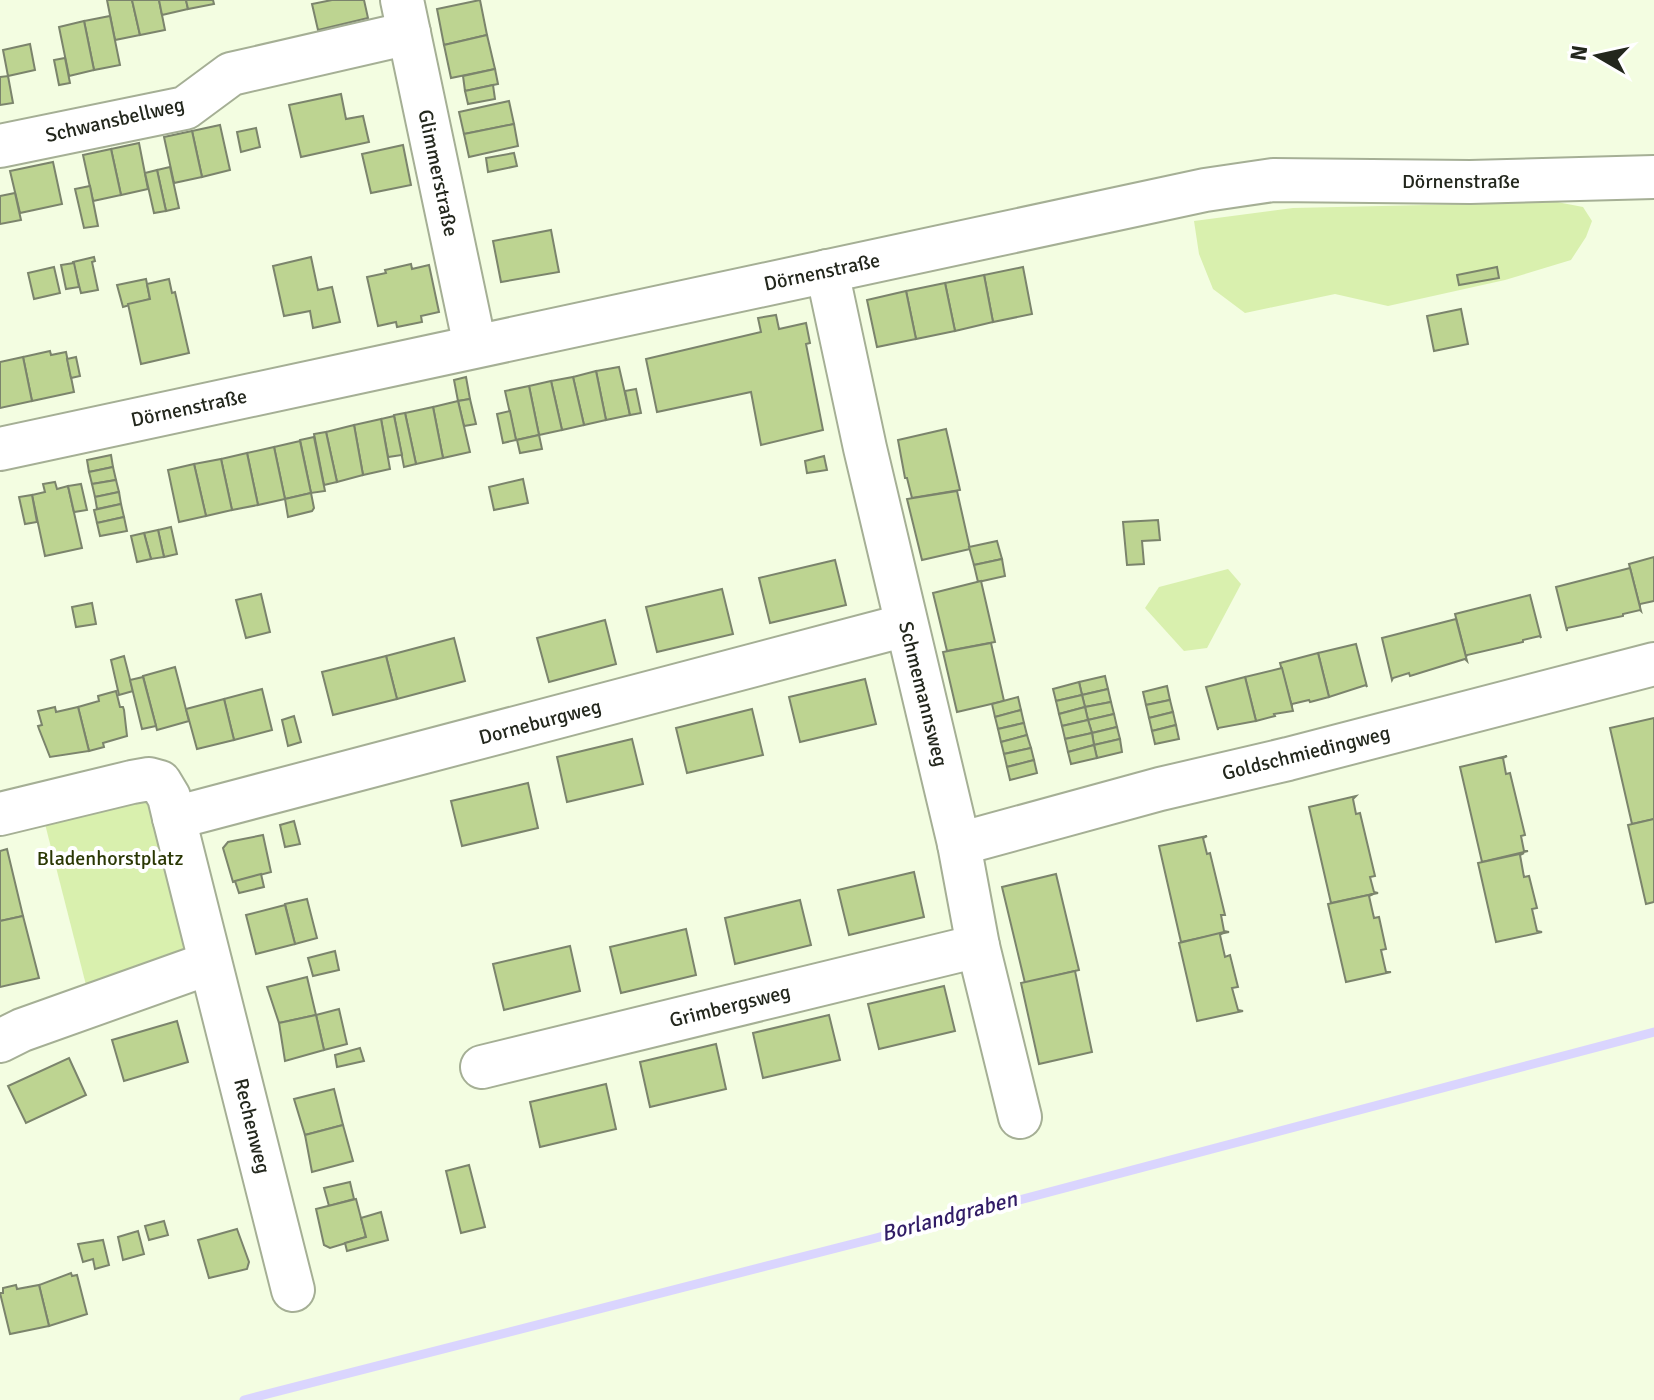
<svg xmlns="http://www.w3.org/2000/svg" width="1654" height="1400" viewBox="0 0 1654 1400" font-family="Signika,sans-serif">
  <rect width="100%" height="100%" fill="#f3fde1"/>
  <g fill="#d9f0ae">
    <path d="M 1557,202 L 1583,207 L 1592,221 L 1586,237 L 1571,260 L 1505,280 L 1388,306 L 1335,294 L 1245,313 L 1213,289 L 1199,254 L 1194,221 L 1293,208 Z"/>
    <path d="M 1228,569 L 1241,584 L 1207,648 L 1184,651 L 1145,608 L 1159,587 Z"/>
    <path d="M 149,792 L 187,949 L 86,985 L 44,820 Z"/>
  </g>
  <g fill="none" stroke-linecap="round" stroke-linejoin="round">
    <path stroke="#dad5fe" stroke-width="9" d="M 244,1400 L 872,1239 L 1654,1032"/>
  </g>
  <g fill="#bdd491" stroke="#7b846c" stroke-width="2">
    <path d="M 107,0 L 132,0 L 140,35 L 115,40 Z"/>
    <path d="M 132,0 L 159,0 L 165,30 L 140,35 Z"/>
    <path d="M 159,0 L 186,0 L 188,9 L 162,15 Z"/>
    <path d="M 186,0 L 213,0 L 214,4 L 188,9 Z"/>
    <path d="M 332,0 L 364,0 L 368,18 L 318,30 L 312,4 Z"/>
    <path d="M 480,0 L 487,35 L 444,45 L 437,9 Z"/>
    <path d="M 110,16 L 120,65 L 94,70 L 84,21 Z"/>
    <path d="M 84,21 L 94,70 L 69,76 L 59,27 Z"/>
    <path d="M 487,35 L 495,69 L 451,78 L 444,45 Z"/>
    <path d="M 30,44 L 35,70 L 8,76 L 3,50 Z"/>
    <path d="M 65,58 L 70,83 L 59,85 L 54,60 Z"/>
    <path d="M 495,69 L 498,84 L 465,91 L 463,76 Z"/>
    <path d="M 8,76 L 13,103 L 0,105 L 0,77 Z"/>
    <path d="M 493,85 L 495,99 L 468,104 L 465,91 Z"/>
    <path d="M 341,94 L 346,119 L 363,116 L 369,142 L 301,157 L 289,105 Z"/>
    <path d="M 509,101 L 514,124 L 464,134 L 459,112 Z"/>
    <path d="M 514,124 L 518,146 L 469,157 L 464,134 Z"/>
    <path d="M 220,125 L 230,170 L 202,177 L 192,131 Z"/>
    <path d="M 256,128 L 260,147 L 241,152 L 237,132 Z"/>
    <path d="M 192,131 L 202,177 L 174,183 L 164,137 Z"/>
    <path d="M 139,143 L 148,189 L 121,195 L 111,149 Z"/>
    <path d="M 403,145 L 411,185 L 371,193 L 362,154 Z"/>
    <path d="M 111,149 L 121,195 L 93,201 L 83,155 Z"/>
    <path d="M 514,153 L 517,166 L 488,172 L 486,158 Z"/>
    <path d="M 53,162 L 62,204 L 20,213 L 10,171 Z"/>
    <path d="M 170,167 L 179,208 L 166,211 L 157,170 Z"/>
    <path d="M 157,170 L 166,211 L 154,213 L 145,173 Z"/>
    <path d="M 90,186 L 98,226 L 84,228 L 75,189 Z"/>
    <path d="M 15,193 L 21,220 L 0,224 L 0,196 Z"/>
    <path d="M 551,230 L 559,272 L 501,282 L 493,241 Z"/>
    <path d="M 94,257 L 95,261 L 92,262 L 98,290 L 81,293 L 73,262 Z"/>
    <path d="M 311,257 L 318,290 L 332,287 L 340,322 L 313,328 L 310,311 L 284,316 L 273,266 Z"/>
    <path d="M 74,263 L 79,287 L 66,289 L 61,265 Z"/>
    <path d="M 411,264 L 412,269 L 429,265 L 439,312 L 421,316 L 422,322 L 397,327 L 396,322 L 378,326 L 367,277 L 386,273 L 385,270 Z"/>
    <path d="M 54,267 L 60,293 L 34,299 L 28,273 Z"/>
    <path d="M 1023,267 L 1032,314 L 993,322 L 984,275 Z"/>
    <path d="M 1497,267 L 1499,278 L 1459,285 L 1457,275 Z"/>
    <path d="M 984,275 L 993,322 L 955,331 L 945,283 Z"/>
    <path d="M 146,279 L 150,299 L 123,307 L 117,285 Z"/>
    <path d="M 169,279 L 172,293 L 175,292 L 189,353 L 141,364 L 128,304 L 150,299 L 147,284 Z"/>
    <path d="M 945,283 L 955,331 L 916,339 L 906,291 Z"/>
    <path d="M 906,291 L 916,339 L 877,347 L 867,300 Z"/>
    <path d="M 1461,309 L 1468,344 L 1434,351 L 1427,316 Z"/>
    <path d="M 776,315 L 779,329 L 806,323 L 810,343 L 806,344 L 823,430 L 761,445 L 751,392 L 657,412 L 646,359 L 761,332 L 758,318 Z"/>
    <path d="M 50,351 L 51,355 L 66,352 L 74,392 L 32,401 L 23,357 Z"/>
    <path d="M 23,357 L 32,401 L 0,408 L 0,362 Z"/>
    <path d="M 76,357 L 80,376 L 71,378 L 67,359 Z"/>
    <path d="M 619,367 L 630,415 L 606,420 L 596,371 Z"/>
    <path d="M 596,371 L 606,420 L 584,425 L 573,377 Z"/>
    <path d="M 466,377 L 470,399 L 458,401 L 454,380 Z"/>
    <path d="M 573,377 L 584,425 L 562,430 L 551,381 Z"/>
    <path d="M 551,381 L 562,430 L 539,435 L 529,386 Z"/>
    <path d="M 529,386 L 539,435 L 516,440 L 505,391 Z"/>
    <path d="M 636,389 L 641,413 L 630,415 L 625,391 Z"/>
    <path d="M 470,399 L 476,424 L 464,426 L 458,401 Z"/>
    <path d="M 458,401 L 470,452 L 443,458 L 433,407 Z"/>
    <path d="M 433,407 L 443,458 L 416,464 L 405,413 Z"/>
    <path d="M 510,411 L 516,440 L 503,443 L 497,414 Z"/>
    <path d="M 405,413 L 416,464 L 404,467 L 394,415 Z"/>
    <path d="M 394,416 L 402,455 L 388,457 L 381,419 Z"/>
    <path d="M 381,419 L 390,469 L 363,475 L 354,425 Z"/>
    <path d="M 354,425 L 363,475 L 337,482 L 326,432 Z"/>
    <path d="M 946,429 L 960,490 L 912,498 L 907,478 L 905,478 L 898,440 Z"/>
    <path d="M 326,432 L 337,482 L 324,485 L 314,434 Z"/>
    <path d="M 539,435 L 542,449 L 520,453 L 517,440 Z"/>
    <path d="M 314,437 L 325,491 L 311,493 L 300,440 Z"/>
    <path d="M 300,441 L 311,493 L 285,499 L 274,447 Z"/>
    <path d="M 274,447 L 285,499 L 258,505 L 247,453 Z"/>
    <path d="M 247,453 L 258,505 L 232,510 L 221,459 Z"/>
    <path d="M 111,455 L 113,467 L 89,472 L 87,460 Z"/>
    <path d="M 824,456 L 827,470 L 807,473 L 805,461 Z"/>
    <path d="M 221,459 L 232,510 L 206,516 L 194,464 Z"/>
    <path d="M 194,464 L 206,516 L 179,522 L 168,470 Z"/>
    <path d="M 113,467 L 116,480 L 92,484 L 89,472 Z"/>
    <path d="M 523,479 L 528,503 L 494,510 L 489,487 Z"/>
    <path d="M 116,480 L 119,492 L 95,497 L 92,484 Z"/>
    <path d="M 55,482 L 57,489 L 68,486 L 82,548 L 45,556 L 32,495 L 45,492 L 43,484 Z"/>
    <path d="M 81,484 L 87,510 L 74,512 L 68,486 Z"/>
    <path d="M 957,491 L 970,549 L 922,560 L 907,499 Z"/>
    <path d="M 119,492 L 121,504 L 97,509 L 95,497 Z"/>
    <path d="M 311,493 L 314,508 L 312,511 L 288,517 L 285,499 Z"/>
    <path d="M 32,495 L 37,522 L 25,524 L 19,497 Z"/>
    <path d="M 121,504 L 124,517 L 97,523 L 94,510 Z"/>
    <path d="M 124,517 L 127,531 L 100,536 L 97,523 Z"/>
    <path d="M 1158,520 L 1160,540 L 1142,541 L 1144,564 L 1127,565 L 1123,522 Z"/>
    <path d="M 171,527 L 177,554 L 164,557 L 158,530 Z"/>
    <path d="M 158,530 L 164,557 L 151,559 L 144,533 Z"/>
    <path d="M 144,533 L 151,559 L 137,562 L 131,536 Z"/>
    <path d="M 997,541 L 1002,559 L 974,565 L 969,547 Z"/>
    <path d="M 1654,557 L 1654,601 L 1640,604 L 1640,607 L 1629,564 Z"/>
    <path d="M 1002,559 L 1005,576 L 978,582 L 974,565 Z"/>
    <path d="M 835,560 L 846,605 L 770,623 L 759,578 Z"/>
    <path d="M 1630,568 L 1641,611 L 1640,610 L 1623,614 L 1623,616 L 1567,628 L 1567,631 L 1556,587 Z"/>
    <path d="M 981,581 L 995,642 L 947,651 L 933,593 Z"/>
    <path d="M 722,589 L 733,634 L 657,652 L 646,607 Z"/>
    <path d="M 261,594 L 270,632 L 246,638 L 236,600 Z"/>
    <path d="M 1530,595 L 1541,638 L 1540,636 L 1523,640 L 1523,642 L 1467,655 L 1466,657 L 1455,614 Z"/>
    <path d="M 92,603 L 96,624 L 76,627 L 72,607 Z"/>
    <path d="M 1456,619 L 1467,661 L 1465,659 L 1410,676 L 1409,673 L 1393,678 L 1392,680 L 1382,638 Z"/>
    <path d="M 605,620 L 616,664 L 549,682 L 537,638 Z"/>
    <path d="M 454,638 L 465,681 L 397,699 L 386,656 Z"/>
    <path d="M 991,643 L 1004,701 L 957,712 L 943,652 Z"/>
    <path d="M 1356,644 L 1367,687 L 1366,685 L 1329,697 L 1318,653 Z"/>
    <path d="M 1318,653 L 1329,697 L 1310,702 L 1309,700 L 1292,704 L 1292,707 L 1280,663 Z"/>
    <path d="M 124,656 L 133,691 L 119,695 L 111,660 Z"/>
    <path d="M 386,656 L 397,699 L 333,715 L 322,672 Z"/>
    <path d="M 175,667 L 189,721 L 157,730 L 143,676 Z"/>
    <path d="M 1282,668 L 1293,711 L 1274,714 L 1275,716 L 1256,721 L 1245,677 Z"/>
    <path d="M 1105,676 L 1108,689 L 1082,695 L 1079,682 Z"/>
    <path d="M 143,677 L 156,726 L 142,729 L 130,680 Z"/>
    <path d="M 1245,677 L 1256,721 L 1218,728 L 1218,730 L 1206,687 Z"/>
    <path d="M 865,679 L 876,724 L 800,742 L 789,697 Z"/>
    <path d="M 1079,682 L 1082,695 L 1056,701 L 1053,689 Z"/>
    <path d="M 1167,686 L 1170,700 L 1146,705 L 1143,692 Z"/>
    <path d="M 262,689 L 272,730 L 234,740 L 224,699 Z"/>
    <path d="M 1108,689 L 1111,702 L 1085,707 L 1082,695 Z"/>
    <path d="M 116,691 L 120,707 L 123,707 L 124,710 L 127,736 L 103,743 L 104,747 L 89,751 L 78,707 L 99,701 L 98,696 Z"/>
    <path d="M 1082,695 L 1085,707 L 1059,714 L 1056,701 Z"/>
    <path d="M 1018,697 L 1021,710 L 995,717 L 992,704 Z"/>
    <path d="M 224,699 L 234,740 L 197,749 L 186,709 Z"/>
    <path d="M 1170,700 L 1173,712 L 1149,718 L 1146,705 Z"/>
    <path d="M 1111,702 L 1114,714 L 1088,720 L 1085,707 Z"/>
    <path d="M 55,707 L 56,712 L 78,707 L 89,751 L 50,757 L 39,729 L 38,726 L 42,725 L 38,711 Z"/>
    <path d="M 1085,707 L 1088,720 L 1062,726 L 1059,714 Z"/>
    <path d="M 752,709 L 763,755 L 687,773 L 676,728 Z"/>
    <path d="M 1021,710 L 1024,723 L 998,729 L 995,717 Z"/>
    <path d="M 1173,712 L 1176,725 L 1152,731 L 1149,718 Z"/>
    <path d="M 1114,714 L 1117,727 L 1092,733 L 1088,720 Z"/>
    <path d="M 294,716 L 301,742 L 288,746 L 282,720 Z"/>
    <path d="M 1654,718 L 1654,819 L 1632,824 L 1610,728 Z"/>
    <path d="M 1088,720 L 1092,733 L 1065,739 L 1062,726 Z"/>
    <path d="M 1024,723 L 1027,735 L 1001,742 L 998,729 Z"/>
    <path d="M 1176,725 L 1179,739 L 1155,744 L 1152,731 Z"/>
    <path d="M 1117,727 L 1120,739 L 1094,745 L 1092,733 Z"/>
    <path d="M 1092,733 L 1094,745 L 1068,752 L 1065,739 Z"/>
    <path d="M 1027,735 L 1031,748 L 1004,754 L 1001,742 Z"/>
    <path d="M 632,739 L 643,784 L 567,802 L 557,757 Z"/>
    <path d="M 1120,739 L 1122,752 L 1097,758 L 1094,745 Z"/>
    <path d="M 1094,745 L 1097,758 L 1071,764 L 1068,752 Z"/>
    <path d="M 1031,748 L 1034,760 L 1007,767 L 1004,754 Z"/>
    <path d="M 1507,756 L 1503,758 L 1506,774 L 1510,773 L 1525,835 L 1521,836 L 1524,851 L 1528,851 L 1482,862 L 1460,767 Z"/>
    <path d="M 1034,760 L 1037,773 L 1010,780 L 1007,767 Z"/>
    <path d="M 528,783 L 538,828 L 462,846 L 451,801 Z"/>
    <path d="M 1356,796 L 1353,799 L 1356,814 L 1360,813 L 1375,876 L 1370,877 L 1374,892 L 1378,893 L 1331,903 L 1309,807 Z"/>
    <path d="M 1654,819 L 1654,902 L 1646,904 L 1628,825 Z"/>
    <path d="M 294,821 L 300,844 L 285,847 L 280,825 Z"/>
    <path d="M 263,835 L 271,872 L 233,882 L 223,848 L 228,842 Z"/>
    <path d="M 1207,836 L 1203,838 L 1207,854 L 1210,853 L 1225,915 L 1221,915 L 1224,931 L 1229,932 L 1181,942 L 1159,846 Z"/>
    <path d="M 7,849 L 23,916 L 0,921 L 0,851 Z"/>
    <path d="M 1524,853 L 1520,855 L 1524,877 L 1529,876 L 1537,908 L 1532,909 L 1537,931 L 1542,932 L 1496,942 L 1478,863 Z"/>
    <path d="M 914,872 L 924,917 L 849,935 L 838,890 Z"/>
    <path d="M 261,874 L 264,887 L 239,893 L 235,881 Z"/>
    <path d="M 1056,874 L 1079,970 L 1025,983 L 1002,887 Z"/>
    <path d="M 1373,894 L 1369,896 L 1374,918 L 1379,917 L 1386,949 L 1381,950 L 1386,972 L 1391,972 L 1346,982 L 1328,904 Z"/>
    <path d="M 307,899 L 317,938 L 295,944 L 285,904 Z"/>
    <path d="M 800,900 L 811,945 L 735,964 L 725,918 Z"/>
    <path d="M 285,905 L 295,944 L 256,954 L 246,915 Z"/>
    <path d="M 23,916 L 39,978 L 0,987 L 0,921 Z"/>
    <path d="M 686,929 L 696,975 L 621,993 L 610,947 Z"/>
    <path d="M 1224,932 L 1220,935 L 1225,957 L 1230,955 L 1238,987 L 1232,988 L 1238,1010 L 1243,1011 L 1197,1021 L 1179,943 Z"/>
    <path d="M 570,946 L 580,991 L 504,1010 L 493,964 Z"/>
    <path d="M 335,951 L 339,970 L 313,976 L 308,958 Z"/>
    <path d="M 1075,971 L 1092,1052 L 1039,1064 L 1021,983 Z"/>
    <path d="M 307,977 L 316,1015 L 279,1023 L 267,987 Z"/>
    <path d="M 944,986 L 955,1031 L 879,1049 L 868,1004 Z"/>
    <path d="M 339,1009 L 347,1044 L 324,1050 L 316,1015 Z"/>
    <path d="M 316,1015 L 324,1050 L 285,1061 L 279,1023 Z"/>
    <path d="M 829,1015 L 840,1060 L 763,1078 L 753,1033 Z"/>
    <path d="M 177,1021 L 188,1062 L 124,1081 L 112,1040 Z"/>
    <path d="M 716,1044 L 726,1089 L 650,1107 L 640,1062 Z"/>
    <path d="M 360,1048 L 364,1061 L 337,1067 L 335,1055 Z"/>
    <path d="M 69,1058 L 86,1095 L 26,1123 L 8,1086 Z"/>
    <path d="M 606,1084 L 616,1129 L 540,1147 L 530,1102 Z"/>
    <path d="M 334,1089 L 343,1125 L 305,1135 L 294,1099 Z"/>
    <path d="M 343,1125 L 353,1161 L 312,1172 L 305,1135 Z"/>
    <path d="M 469,1165 L 485,1227 L 461,1233 L 446,1171 Z"/>
    <path d="M 350,1182 L 354,1199 L 329,1206 L 324,1188 Z"/>
    <path d="M 356,1199 L 366,1237 L 330,1248 L 324,1245 L 316,1209 Z"/>
    <path d="M 381,1212 L 388,1240 L 347,1251 L 345,1243 L 366,1237 L 361,1218 Z"/>
    <path d="M 164,1221 L 168,1235 L 149,1240 L 145,1226 Z"/>
    <path d="M 237,1229 L 249,1262 L 247,1269 L 209,1278 L 198,1240 Z"/>
    <path d="M 138,1231 L 144,1254 L 123,1260 L 118,1237 Z"/>
    <path d="M 103,1240 L 109,1265 L 95,1269 L 93,1259 L 83,1262 L 78,1244 Z"/>
    <path d="M 71,1273 L 72,1276 L 77,1275 L 87,1314 L 49,1326 L 39,1285 Z"/>
    <path d="M 16,1285 L 17,1289 L 39,1285 L 49,1326 L 10,1334 L 0,1293 L 3,1293 L 3,1288 Z"/>
  </g>
  <g fill="none" stroke-linecap="round" stroke-linejoin="round">
    <g stroke="#a5af95" stroke-width="46">
      <g id="minor">
        <path d="M 402,0 L 475,346"/>
        <path d="M 0,146 L 185,108 L 231,74 L 409,33"/>
        <path d="M 827,271 L 865,448 L 959,844 L 978,946 L 1020,1117"/>
        <path d="M 0,449 L 1205,190 L 1273,180 L 1470,182 L 1654,177"/>
        <path d="M 0,814 L 132,782 L 149,779 L 160,782 L 169,797 L 174,818 L 293,1290"/>
        <path d="M 174,818 L 906,625"/>
        <path d="M 959,844 L 1160,789 L 1288,759 L 1654,664"/>
        <path d="M 0,1041 L 22,1030 L 210,963"/>
        <path d="M 482,1067 L 978,946"/>
      </g>
    </g>
    <use href="#minor" stroke="#fff" stroke-width="42"/>
  </g>
  <g text-anchor="middle" dominant-baseline="central" stroke-width="8" stroke-linejoin="round" paint-order="stroke">
    <g font-size="20" fill="#23271d" stroke="#fff">
      <text transform="translate(115 120) rotate(-13)">Schwansbellweg</text>
      <text transform="translate(438 173) rotate(78)">Glimmerstraße</text>
      <text x="1461" y="181">Dörnenstraße</text>
      <text transform="translate(822 272) rotate(-12)">Dörnenstraße</text>
      <text transform="translate(189 408) rotate(-12)">Dörnenstraße</text>
      <text transform="translate(923 694) rotate(76)">Schmemannsweg</text>
      <text transform="translate(540 722) rotate(-15)">Dorneburgweg</text>
      <text transform="translate(1306 753) rotate(-14)">Goldschmiedingweg</text>
      <text transform="translate(730 1006) rotate(-14)">Grimbergsweg</text>
      <text transform="translate(252 1126) rotate(76)">Rechenweg</text>
    </g>
    <g font-size="20" fill="#2a3704" stroke="#fff">
      <text x="110" y="858">Bladenhorstplatz</text>
    </g>
    <g font-size="22" font-style="italic" fill="#311c66" stroke="#fff">
      <text transform="translate(949 1216) rotate(-15)">Borlandgraben</text>
    </g>
  </g>
  <g transform="translate(1598 56) rotate(279)" stroke="#ffffff" stroke-width="6" paint-order="stroke">
  <path d="M0-6L14 30L0 20L-14 30Z" fill="#23271d"/>
  <text y="-12" font-size="22" font-weight="bold" text-anchor="middle" fill="#23271d">N</text>
  </g>
</svg>
